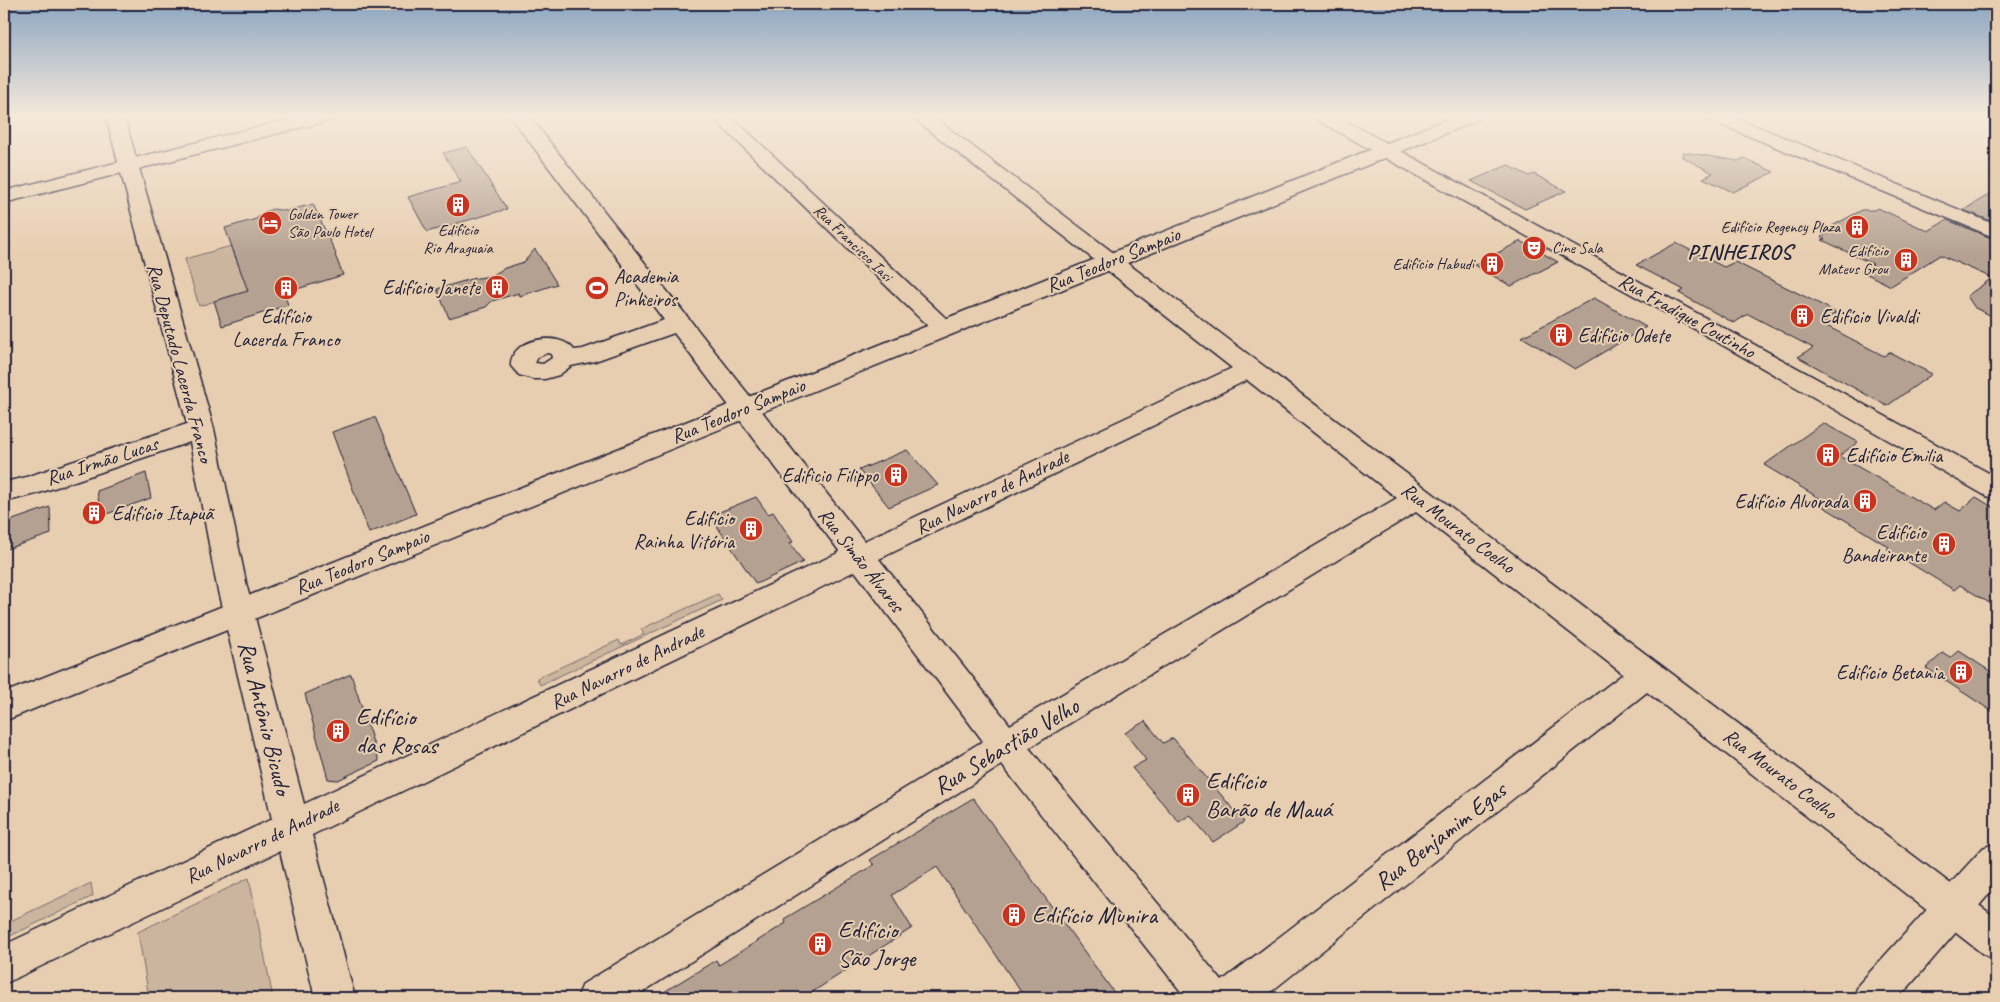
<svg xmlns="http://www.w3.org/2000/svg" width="2000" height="1002" viewBox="0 0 2000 1002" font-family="Caveat,sans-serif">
  <rect width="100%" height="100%" fill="#e8ceb0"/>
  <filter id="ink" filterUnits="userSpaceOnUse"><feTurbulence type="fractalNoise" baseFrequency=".02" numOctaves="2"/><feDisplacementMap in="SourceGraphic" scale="10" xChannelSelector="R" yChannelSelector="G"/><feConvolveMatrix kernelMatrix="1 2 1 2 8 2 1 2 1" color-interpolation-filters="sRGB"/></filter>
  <g filter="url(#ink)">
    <g fill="#cbb59f" stroke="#766c6d">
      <path d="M 231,246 L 249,291 L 199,306 L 185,259 Z"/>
      <path d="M 718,594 L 722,600 L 540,685 L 537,678 L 619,640 L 621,645 L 644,634 L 641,629 Z"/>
      <path d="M 249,878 L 273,998 L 149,998 L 138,932 Z"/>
      <path d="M 91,883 L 93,896 L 4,939 L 4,924 Z"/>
    </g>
    <g fill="#b4a191" stroke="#22223b">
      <path d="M 467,147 L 507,209 L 427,232 L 408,197 L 461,182 L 443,153 Z"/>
      <path d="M 1683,152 L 1738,161 L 1744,158 L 1774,172 L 1733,192 L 1703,178 L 1713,173 L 1682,157 Z"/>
      <path d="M 1508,165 L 1529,176 L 1534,174 L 1566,191 L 1525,209 L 1471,181 Z"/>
      <path d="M 1996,190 L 1996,223 L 1964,210 Z"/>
      <path d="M 313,204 L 336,254 L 335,255 L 343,275 L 284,293 L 288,305 L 222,326 L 214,301 L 248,291 L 225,228 L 256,219 L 264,212 L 273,209 L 287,211 Z"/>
      <path d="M 1878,208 L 1928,231 L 1947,220 L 1996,240 L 1996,318 L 1975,308 L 1967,296 L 1992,278 L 1940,255 L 1891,286 L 1861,271 L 1873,264 L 1822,240 L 1825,239 L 1821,237 L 1837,228 L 1832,226 L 1862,210 L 1874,210 Z"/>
      <path d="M 1521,241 L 1558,262 L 1511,286 L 1474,265 Z"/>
      <path d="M 1676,243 L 1724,267 L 1735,262 L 1826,307 L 1836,313 L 1825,320 L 1827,321 L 1823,324 L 1884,356 L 1889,352 L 1932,374 L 1887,406 L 1798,357 L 1813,348 L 1748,314 L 1734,323 L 1679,293 L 1684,290 L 1636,265 Z"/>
      <path d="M 535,249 L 557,284 L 520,296 L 519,293 L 492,301 L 486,307 L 449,318 L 437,289 L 471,279 L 491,276 L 505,268 L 524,262 Z"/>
      <path d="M 1594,298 L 1646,327 L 1575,369 L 1522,337 Z"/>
      <path d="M 375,417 L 416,514 L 369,533 L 332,432 Z"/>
      <path d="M 1823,423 L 1858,442 L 1839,456 L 1934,510 L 1944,502 L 1960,511 L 1976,497 L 1996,509 L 1996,607 L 1960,585 L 1954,590 L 1887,549 L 1889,547 L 1814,501 L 1819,498 L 1764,465 Z"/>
      <path d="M 907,450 L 938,485 L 889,507 L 859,470 Z"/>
      <path d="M 146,473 L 151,498 L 101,516 L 97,491 Z"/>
      <path d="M 756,497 L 768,514 L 773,512 L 793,542 L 790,543 L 803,562 L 756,584 L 710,516 Z"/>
      <path d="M 50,507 L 51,534 L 4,550 L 4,523 Z"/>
      <path d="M 1959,651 L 1996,675 L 1996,714 L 1926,668 L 1943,653 L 1951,658 Z"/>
      <path d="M 351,674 L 379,761 L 338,780 L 328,779 L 305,694 Z"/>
      <path d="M 1145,721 L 1163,743 L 1173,738 L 1244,822 L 1213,842 L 1190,815 L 1179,822 L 1132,768 L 1146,760 L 1125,733 Z"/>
      <path d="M 973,798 L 1118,998 L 1025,998 L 937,867 L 892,895 L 912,928 L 803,998 L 654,998 L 716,960 L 719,965 L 786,923 L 784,919 L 874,865 L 870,860 Z"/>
    </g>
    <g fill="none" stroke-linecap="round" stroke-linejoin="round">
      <g stroke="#22223b" stroke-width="3">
        <g id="minor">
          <path d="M 106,116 L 124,116 L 214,429 L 247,587 L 304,804 L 840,552 L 674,333 L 595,361 L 571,366 L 559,375 L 545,379 L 533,379 L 519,375 L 511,366 C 509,338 561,330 574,350 L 583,349 L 664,320 L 510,116 L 529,116 L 864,541 L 1232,368 L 911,116 L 932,116 L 1996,918 L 1996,960 L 1983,954 L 1647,692 L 1263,998 L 1186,998 L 1002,765 L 633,998 L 577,998 L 583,984 L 983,741 L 855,571 L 312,835 L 355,998 L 315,998 L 280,851 L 4,984 L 4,945 L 272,819 L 217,587 L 190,442 L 36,494 L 4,502 L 4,482 L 23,478 L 187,424 ZM 547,353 L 551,354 L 552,358 L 543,364 L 535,363 L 538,357 ZM 1247,380 L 1397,498 L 1010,725 L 879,559 ZM 1416,512 L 1623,674 L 1222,981 L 1029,748 Z"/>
          <path d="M 711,116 L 731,116 L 951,323 L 955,328 L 951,333 L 943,335 L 935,333 Z"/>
          <path d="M 1314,116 L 1337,116 L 1996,477 L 1996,499 L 1986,496 L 1698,331 L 1317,120 Z"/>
          <path d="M 1707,116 L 1732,116 L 1996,225 L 1996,238 L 1710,120 Z"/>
        </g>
      </g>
      <g stroke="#22223b" stroke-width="3">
        <path id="tertiary" d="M 1996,843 L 1996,886 L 1899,998 L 1853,998 L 1859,984 L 1983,848 Z"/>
      </g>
      <g stroke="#22223b" stroke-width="3">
        <g id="secondary">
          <path d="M 302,116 L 334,116 L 331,120 L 4,203 L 4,191 Z"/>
          <path d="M 1455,116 L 1481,116 L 1478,120 L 4,721 L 4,693 Z"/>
        </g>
      </g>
      <use href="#minor" fill="#e8ceb0" fill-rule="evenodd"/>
      <use href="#tertiary" fill="#e8ceb0" fill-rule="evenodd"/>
      <use href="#secondary" fill="#e8ceb0" fill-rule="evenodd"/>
    </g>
  </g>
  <linearGradient id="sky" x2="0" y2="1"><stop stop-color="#8ca6c1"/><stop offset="0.45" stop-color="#f5e9db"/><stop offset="1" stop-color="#f5e9db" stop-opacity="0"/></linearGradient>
  <rect width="2000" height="257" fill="url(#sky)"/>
  <defs>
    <g id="building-disc" transform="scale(1.25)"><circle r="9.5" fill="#c8321e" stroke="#e8ceb0"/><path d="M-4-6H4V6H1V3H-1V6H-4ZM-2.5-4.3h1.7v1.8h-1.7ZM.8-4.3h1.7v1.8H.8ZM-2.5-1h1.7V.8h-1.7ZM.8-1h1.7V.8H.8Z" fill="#fff"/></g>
    <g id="hotel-disc" transform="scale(1.25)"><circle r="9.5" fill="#c8321e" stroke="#e8ceb0"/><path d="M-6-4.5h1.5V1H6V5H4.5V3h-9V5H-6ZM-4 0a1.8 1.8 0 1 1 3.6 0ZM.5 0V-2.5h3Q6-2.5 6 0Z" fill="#fff"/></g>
    <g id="theatre-disc" transform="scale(1.25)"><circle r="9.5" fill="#c8321e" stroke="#e8ceb0"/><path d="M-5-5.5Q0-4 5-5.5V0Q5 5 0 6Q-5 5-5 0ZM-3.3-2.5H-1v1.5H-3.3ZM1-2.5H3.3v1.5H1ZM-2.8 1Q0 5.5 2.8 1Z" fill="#fff"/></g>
    <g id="stadium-disc" transform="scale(1.25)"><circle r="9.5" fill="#c8321e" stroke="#e8ceb0"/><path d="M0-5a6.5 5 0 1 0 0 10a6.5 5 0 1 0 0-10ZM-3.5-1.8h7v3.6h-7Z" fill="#fff"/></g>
  </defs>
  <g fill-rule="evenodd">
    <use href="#building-disc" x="458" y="205"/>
    <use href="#hotel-disc" x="270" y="223"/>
    <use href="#building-disc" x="1857" y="227"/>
    <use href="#theatre-disc" x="1534" y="248"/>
    <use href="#building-disc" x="1906" y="260"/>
    <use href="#building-disc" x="1492" y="264"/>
    <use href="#building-disc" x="497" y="287"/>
    <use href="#building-disc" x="286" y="288"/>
    <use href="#stadium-disc" x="597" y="288"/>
    <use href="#building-disc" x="1802" y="316"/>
    <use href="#building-disc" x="1561" y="335"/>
    <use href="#building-disc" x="1828" y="455"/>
    <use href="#building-disc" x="896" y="475"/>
    <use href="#building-disc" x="1865" y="501"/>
    <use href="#building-disc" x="94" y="513"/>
    <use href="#building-disc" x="751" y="529"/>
    <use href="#building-disc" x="1944" y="544"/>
    <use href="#building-disc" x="1961" y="672"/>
    <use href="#building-disc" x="338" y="731"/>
    <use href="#building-disc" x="1188" y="795"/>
    <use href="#building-disc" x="1014" y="915"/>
    <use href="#building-disc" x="820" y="944"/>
  </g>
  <g text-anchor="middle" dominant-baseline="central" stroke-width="4" stroke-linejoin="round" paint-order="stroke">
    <g font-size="16" fill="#22223b" stroke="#e8ceb0" text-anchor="end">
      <text x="288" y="214" text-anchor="start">Golden Tower<tspan x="288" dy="18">São Paulo Hotel</tspan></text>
      <text x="1840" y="227">Edifício Regency Plaza</text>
      <text x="458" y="230" text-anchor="middle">Edifício<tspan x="458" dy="18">Rio Araguaia</tspan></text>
      <text x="1552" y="248" text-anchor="start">Cine Sala</text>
      <text x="1888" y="251">Edifício<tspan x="1888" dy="18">Mateus Grou</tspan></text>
      <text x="1474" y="264">Edifício Habudi</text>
    </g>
    <g font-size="16" fill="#22223b" stroke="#e8ceb0">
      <text transform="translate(853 243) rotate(44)">Rua Francisco Iasi</text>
    </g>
    <g font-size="20" fill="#22223b" stroke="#e8ceb0">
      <text transform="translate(1113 260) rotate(-22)">Rua Teodoro Sampaio</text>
      <text transform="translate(1687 316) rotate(29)">Rua Fradique Coutinho</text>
      <text transform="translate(180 363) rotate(75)">Rua Deputado Lacerda Franco</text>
      <text transform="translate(738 411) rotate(-22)">Rua Teodoro Sampaio</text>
      <text transform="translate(102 461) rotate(-18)">Rua Irmão Lucas</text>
      <text transform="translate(992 492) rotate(-26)">Rua Navarro de Andrade</text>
      <text transform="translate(1458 528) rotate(37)">Rua Mourato Coelho</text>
      <text transform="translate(861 560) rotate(52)">Rua Simão Álvares</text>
      <text transform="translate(362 562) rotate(-22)">Rua Teodoro Sampaio</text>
      <text transform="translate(627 667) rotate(-26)">Rua Navarro de Andrade</text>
      <text transform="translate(1780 774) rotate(37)">Rua Mourato Coelho</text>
      <text transform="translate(262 841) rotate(-26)">Rua Navarro de Andrade</text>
    </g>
    <g font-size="20" fill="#22223b" stroke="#e8ceb0" text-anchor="end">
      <text x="614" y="276" text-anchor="start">Academia<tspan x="614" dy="23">Pinheiros</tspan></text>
      <text x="480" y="287">Edifício Janete</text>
      <text x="286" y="316" text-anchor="middle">Edifício<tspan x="286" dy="23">Lacerda Franco</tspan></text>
      <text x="1820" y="316" text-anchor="start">Edifício Vivaldi</text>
      <text x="1578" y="335" text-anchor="start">Edifício Odete</text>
      <text x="1846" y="455" text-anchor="start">Edifício Emilia</text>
      <text x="878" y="475">Edificio Filippo</text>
      <text x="1848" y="501">Edifício Alvorada</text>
      <text x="112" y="513" text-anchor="start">Edifício Itapuã</text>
      <text x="734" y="518">Edifício<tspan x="734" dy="23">Rainha Vitória</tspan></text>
      <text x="1926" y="532">Edifício<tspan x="1926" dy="23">Bandeirante</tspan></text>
      <text x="1944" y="672">Edifício Betania</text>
    </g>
    <g font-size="21" font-weight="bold" letter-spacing="1" fill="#22223b" stroke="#e8ceb0">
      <text x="1740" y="252">PINHEIROS</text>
    </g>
    <g font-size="24" fill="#22223b" stroke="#e8ceb0" text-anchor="start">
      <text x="356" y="717">Edifício<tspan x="356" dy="28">das Rosas</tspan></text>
      <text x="1206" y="781">Edifício<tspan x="1206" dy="28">Barão de Mauá</tspan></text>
      <text x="1032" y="915">Edifício Munira</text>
      <text x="838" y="930">Edifício<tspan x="838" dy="28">São Jorge</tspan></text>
    </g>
    <g font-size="24" fill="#22223b" stroke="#e8ceb0">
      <text transform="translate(265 718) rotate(76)">Rua Antônio Bicudo</text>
      <text transform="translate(1006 746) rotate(-31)">Rua Sebastião Velho</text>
      <text transform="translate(1440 836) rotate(-38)">Rua Benjamim Egas</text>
    </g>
  </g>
  <rect width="2000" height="1002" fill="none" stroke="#e8ceb0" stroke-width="20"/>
  <rect x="10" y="10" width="1980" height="982" fill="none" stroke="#22223b" stroke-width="2" filter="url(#ink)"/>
</svg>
